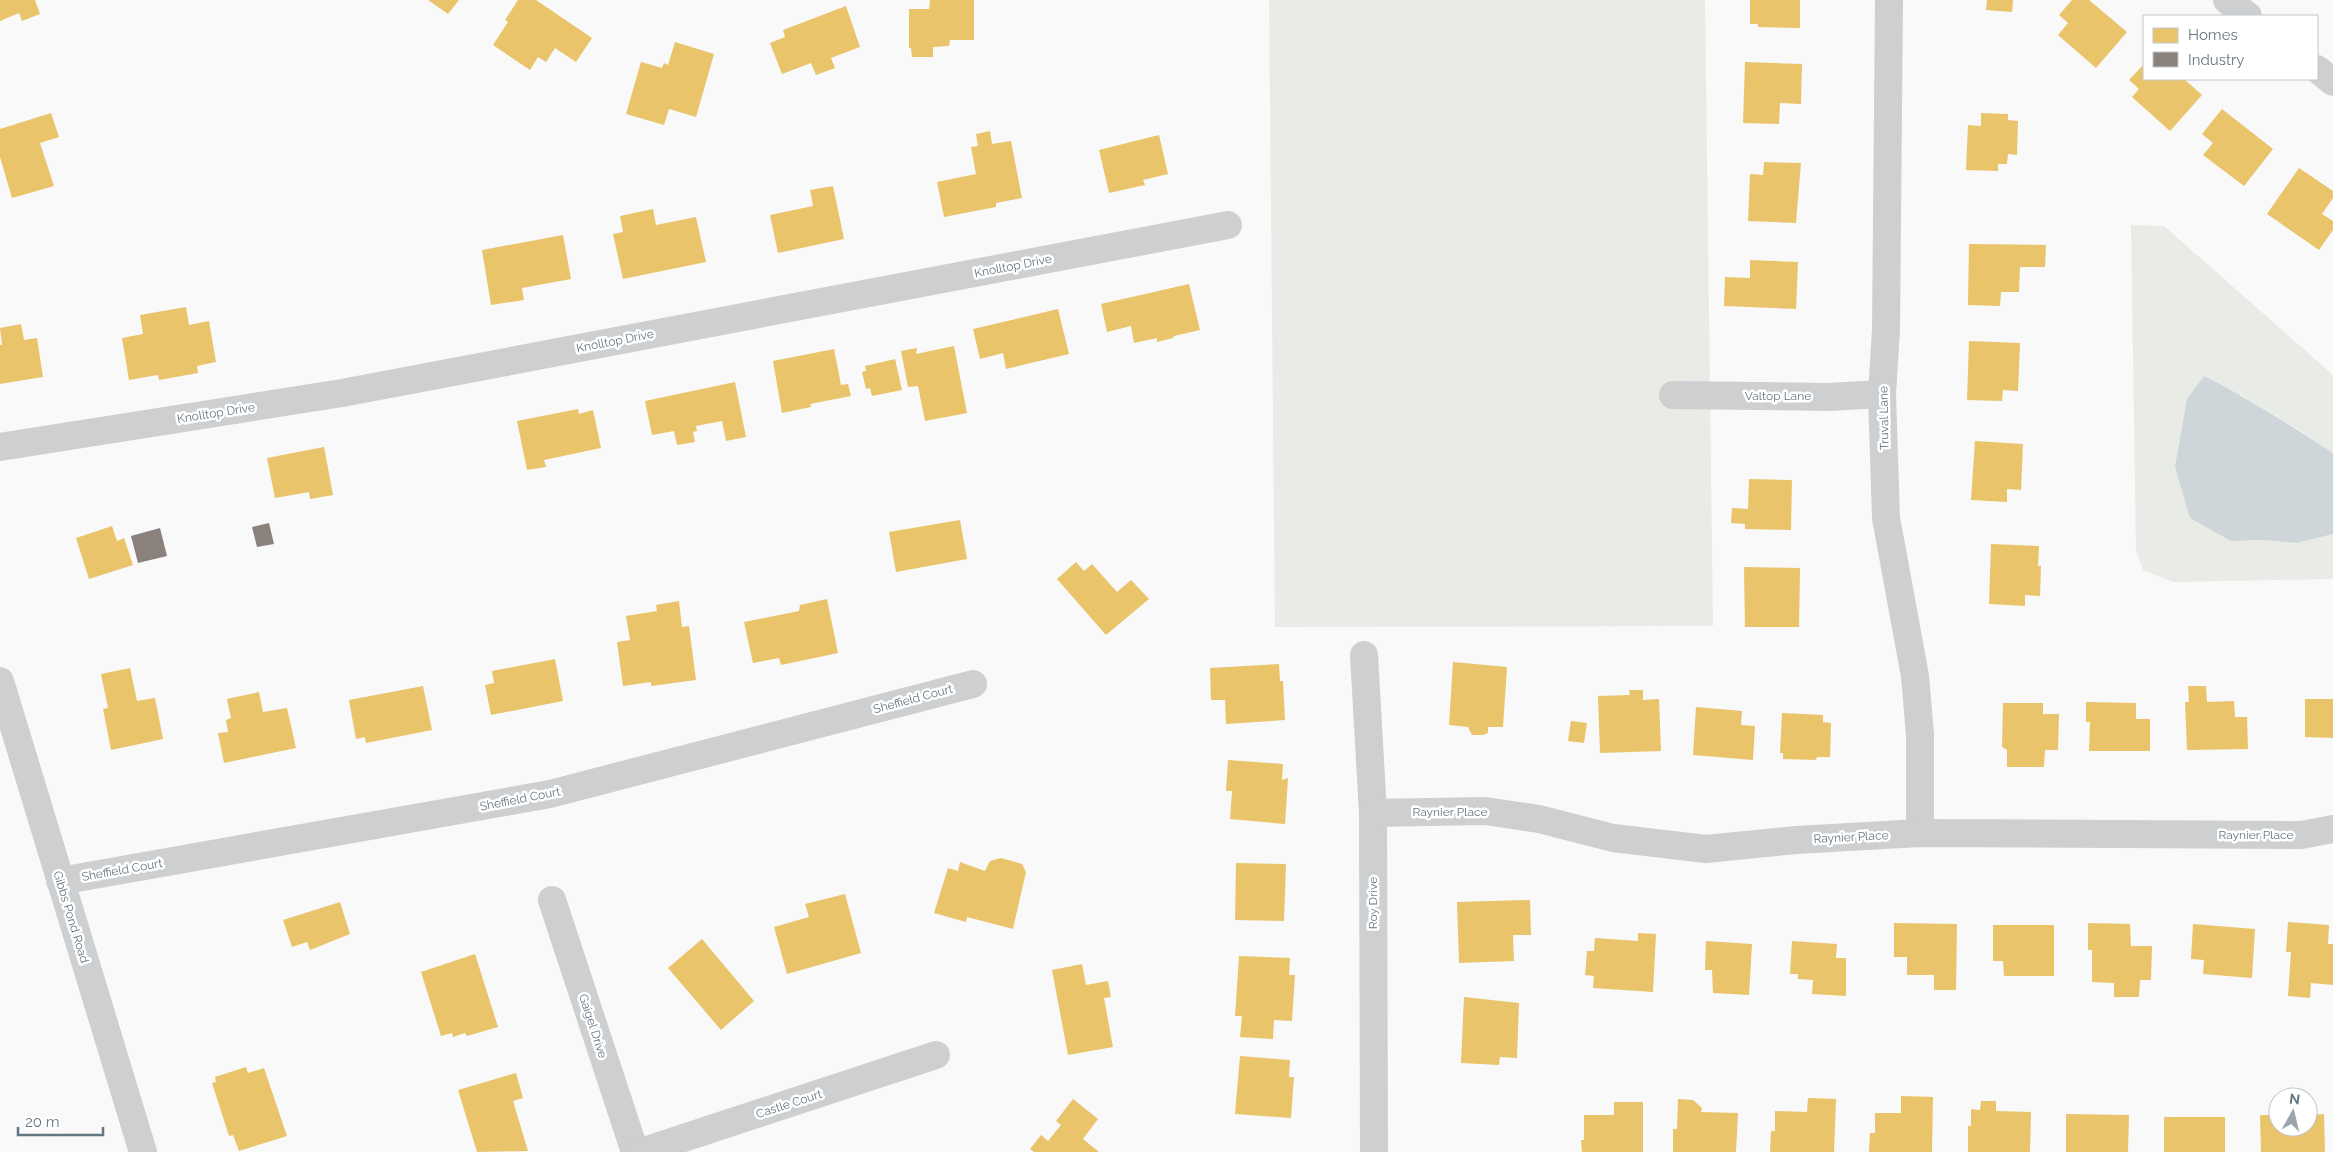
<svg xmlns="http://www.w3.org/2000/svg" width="2333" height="1152" viewBox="0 0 2333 1152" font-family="Raleway,sans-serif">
  <rect width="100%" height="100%" fill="#f9f9f9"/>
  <g fill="#e8ebe6">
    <path d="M 1269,0 L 1705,0 L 1713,626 L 1275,627 Z"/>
    <path d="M 2131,225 L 2164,226 L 2333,375 L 2333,453 L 2296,428 L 2240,394 L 2231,541 L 2263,540 L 2297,543 L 2333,534 L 2333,579 L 2173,582 L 2143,570 L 2136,550 Z"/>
  </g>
  <path fill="#ced6d9" d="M 2204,376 C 2249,399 2291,425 2333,453 L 2333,534 L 2297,543 L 2263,540 L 2231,541 L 2190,518 L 2175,467 L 2187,399 Z"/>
  <g fill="#e9c46a">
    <path d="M 0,0 L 35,0 L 40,14 L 22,21 L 19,13 L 0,21 Z"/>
    <path d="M 428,0 L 459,0 L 448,14 Z"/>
    <path d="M 518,0 L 536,0 L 592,38 L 576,62 L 555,48 L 546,62 L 538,57 L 530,70 L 493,45 L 508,22 L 505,20 Z"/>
    <path d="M 930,0 L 974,0 L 974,40 L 950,40 L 949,46 L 933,47 L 933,57 L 912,57 L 911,48 L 909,48 L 909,9 L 929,9 Z"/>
    <path d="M 1750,0 L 1800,0 L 1800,28 L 1758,27 L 1758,24 L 1750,24 Z"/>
    <path d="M 1987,0 L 2013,0 L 2012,12 L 1986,10 Z"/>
    <path d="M 2072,0 L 2089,0 L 2127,32 L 2096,68 L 2058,35 L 2068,23 L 2059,15 Z"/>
    <path d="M 846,6 L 860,47 L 831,58 L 835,68 L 816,75 L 811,63 L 782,74 L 770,43 L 785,37 L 783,30 Z"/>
    <path d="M 675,42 L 714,54 L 696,117 L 669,109 L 664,125 L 626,114 L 641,62 L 662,68 L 664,63 L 668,65 Z"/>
    <path d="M 1745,62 L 1802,64 L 1801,104 L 1780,103 L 1779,124 L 1743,123 Z"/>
    <path d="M 2144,64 L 2144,79 L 2184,79 L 2202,95 L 2170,131 L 2132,97 L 2139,89 L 2129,80 Z"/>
    <path d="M 2222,109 L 2273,149 L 2244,186 L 2203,155 L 2213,143 L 2202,134 Z"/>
    <path d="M 51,113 L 59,137 L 40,143 L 54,186 L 12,198 L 0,157 L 0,129 Z"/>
    <path d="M 1981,113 L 2008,114 L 2008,120 L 2018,121 L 2017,155 L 2008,154 L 2007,164 L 1998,164 L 1998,171 L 1966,170 L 1968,125 L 1981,126 Z"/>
    <path d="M 990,131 L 992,144 L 1011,141 L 1022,198 L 996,203 L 996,207 L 944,217 L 937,182 L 976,174 L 971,147 L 978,146 L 976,134 Z"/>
    <path d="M 1159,135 L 1168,174 L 1143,180 L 1145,185 L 1109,193 L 1099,150 Z"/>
    <path d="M 1764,162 L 1801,163 L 1796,223 L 1748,221 L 1750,174 L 1763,175 Z"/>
    <path d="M 2299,168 L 2333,191 L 2333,198 L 2322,214 L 2333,221 L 2333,230 L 2319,250 L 2267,214 Z"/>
    <path d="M 833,186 L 844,239 L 778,253 L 770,215 L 813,206 L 810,190 Z"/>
    <path d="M 653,209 L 656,225 L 696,217 L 706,262 L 623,279 L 613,234 L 623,232 L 620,216 Z"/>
    <path d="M 563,235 L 571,279 L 522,288 L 524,300 L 491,305 L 482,250 Z"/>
    <path d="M 1969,244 L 2046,245 L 2045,267 L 2020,267 L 2019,292 L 2001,292 L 2000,306 L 1968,305 Z"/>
    <path d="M 1750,260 L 1798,262 L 1796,309 L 1724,306 L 1725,277 L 1750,278 Z"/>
    <path d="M 1189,284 L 1200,330 L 1174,336 L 1173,338 L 1157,342 L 1157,338 L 1134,343 L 1131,326 L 1107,332 L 1101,304 Z"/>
    <path d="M 186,307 L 189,325 L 209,321 L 216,362 L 197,366 L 198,373 L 159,380 L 158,375 L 129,380 L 122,338 L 143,334 L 140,315 Z"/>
    <path d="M 1058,309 L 1069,354 L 1006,369 L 1003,353 L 980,359 L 973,329 Z"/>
    <path d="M 21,324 L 24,340 L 37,338 L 43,377 L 0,384 L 0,345 L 2,345 L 0,328 Z"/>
    <path d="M 1969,341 L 2020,343 L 2018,391 L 2003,390 L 2002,401 L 1967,400 Z"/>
    <path d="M 954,346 L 967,413 L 925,421 L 918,386 L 908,387 L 901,351 L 917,348 L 916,354 Z"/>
    <path d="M 834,349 L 841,385 L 848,384 L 851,396 L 810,404 L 811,407 L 782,413 L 773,361 Z"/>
    <path d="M 895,359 L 902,390 L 872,396 L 870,388 L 866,389 L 862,372 L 866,371 L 865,366 Z"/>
    <path d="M 735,382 L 746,437 L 726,441 L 722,421 L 696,426 L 697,431 L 693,432 L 695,442 L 677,445 L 674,431 L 652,435 L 645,401 Z"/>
    <path d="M 578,409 L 579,414 L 593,410 L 601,448 L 544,460 L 546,467 L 527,470 L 517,421 Z"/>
    <path d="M 1975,441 L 2023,444 L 2021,490 L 2007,489 L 2007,502 L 1971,500 Z"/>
    <path d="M 324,447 L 333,495 L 310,499 L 309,492 L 275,498 L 267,458 Z"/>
    <path d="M 1749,479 L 1792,480 L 1791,530 L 1745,529 L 1745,524 L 1731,523 L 1732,508 L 1748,509 Z"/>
    <path d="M 960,520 L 967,559 L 896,572 L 889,532 Z"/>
    <path d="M 112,526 L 117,541 L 124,538 L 133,565 L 89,579 L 76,538 Z"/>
    <path d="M 1991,544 L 2039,546 L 2038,566 L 2041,566 L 2040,596 L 2025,595 L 2025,606 L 1989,604 Z"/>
    <path d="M 1076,562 L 1084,571 L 1092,564 L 1117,592 L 1131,580 L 1149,599 L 1106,635 L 1057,579 Z"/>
    <path d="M 1744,567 L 1800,568 L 1799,627 L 1745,627 Z"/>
    <path d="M 827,599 L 838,653 L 781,665 L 779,658 L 753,663 L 744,622 L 799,611 L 800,605 Z"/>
    <path d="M 679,601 L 682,627 L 689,626 L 696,680 L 651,686 L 651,682 L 623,686 L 617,642 L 630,640 L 626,616 L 657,611 L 656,605 Z"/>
    <path d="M 555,659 L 563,701 L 491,715 L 485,685 L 494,683 L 492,671 Z"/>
    <path d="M 1453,662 L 1507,667 L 1503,727 L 1488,727 L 1488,733 L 1483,735 L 1472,735 L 1468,727 L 1449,725 Z"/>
    <path d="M 1279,664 L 1280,681 L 1283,681 L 1285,720 L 1226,724 L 1225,700 L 1211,700 L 1210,668 Z"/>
    <path d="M 130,668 L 137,701 L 155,698 L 163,739 L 111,750 L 103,709 L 108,708 L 101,674 Z"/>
    <path d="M 423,686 L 432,730 L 366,743 L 365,737 L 356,739 L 349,700 Z"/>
    <path d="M 2188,686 L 2206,686 L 2207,702 L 2234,701 L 2235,717 L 2247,717 L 2248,749 L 2187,750 L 2185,702 L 2189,702 Z"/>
    <path d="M 1629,690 L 1643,690 L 1643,700 L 1659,699 L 1661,751 L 1600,753 L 1598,696 L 1630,695 Z"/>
    <path d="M 259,692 L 263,712 L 287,708 L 296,748 L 224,763 L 218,733 L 228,732 L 226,720 L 231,718 L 227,699 Z"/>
    <path d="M 2305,699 L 2333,699 L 2333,738 L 2305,737 Z"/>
    <path d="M 2086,702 L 2136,703 L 2136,719 L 2150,719 L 2150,751 L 2089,751 L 2090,722 L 2086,722 Z"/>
    <path d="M 2003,703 L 2043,703 L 2043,714 L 2059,714 L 2058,750 L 2045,750 L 2044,767 L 2007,767 L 2007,750 L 2002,747 Z"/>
    <path d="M 1696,707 L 1742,711 L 1741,725 L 1755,726 L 1753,760 L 1693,755 Z"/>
    <path d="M 1782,713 L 1823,715 L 1823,722 L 1831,723 L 1830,757 L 1817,757 L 1816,760 L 1783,759 L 1783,753 L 1780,753 Z"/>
    <path d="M 1571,721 L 1587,723 L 1584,743 L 1568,741 Z"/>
    <path d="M 1228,760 L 1283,764 L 1282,780 L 1288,778 L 1285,824 L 1230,819 L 1232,791 L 1226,791 Z"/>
    <path d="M 1001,858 L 1022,864 L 1026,872 L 1013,929 L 967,917 L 966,922 L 934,913 L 948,868 L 958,871 L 960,862 L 985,871 L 990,861 Z"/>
    <path d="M 1236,863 L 1286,864 L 1284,921 L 1235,920 Z"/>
    <path d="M 845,894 L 861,953 L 787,974 L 774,927 L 809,917 L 805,904 Z"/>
    <path d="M 1530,900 L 1531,935 L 1513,935 L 1514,961 L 1459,963 L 1457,902 Z"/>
    <path d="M 340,902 L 350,934 L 310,950 L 307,942 L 292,947 L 283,920 Z"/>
    <path d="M 2288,922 L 2329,925 L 2328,944 L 2333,944 L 2333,985 L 2311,983 L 2310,998 L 2288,996 L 2291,952 L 2286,952 Z"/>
    <path d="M 1894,923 L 1957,924 L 1956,990 L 1934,990 L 1934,975 L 1907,975 L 1907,957 L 1894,957 Z"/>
    <path d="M 2088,923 L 2130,924 L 2131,946 L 2152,946 L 2151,980 L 2140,980 L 2139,997 L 2114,997 L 2114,983 L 2092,982 L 2092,950 L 2088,950 Z"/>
    <path d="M 2193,924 L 2255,929 L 2252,978 L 2203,974 L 2204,960 L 2191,959 Z"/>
    <path d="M 1993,925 L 2054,925 L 2054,976 L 2004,976 L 2003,961 L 1993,961 Z"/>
    <path d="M 1638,933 L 1656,934 L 1653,992 L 1593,988 L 1594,976 L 1585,975 L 1587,951 L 1594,951 L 1595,938 L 1638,941 Z"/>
    <path d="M 702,939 L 754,1001 L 721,1030 L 668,968 Z"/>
    <path d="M 1706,941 L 1752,944 L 1749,995 L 1713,993 L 1712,970 L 1705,970 Z"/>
    <path d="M 1792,941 L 1837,944 L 1836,958 L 1846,958 L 1846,996 L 1812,994 L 1813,980 L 1798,979 L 1798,974 L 1790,974 Z"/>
    <path d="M 475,954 L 498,1027 L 467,1036 L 465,1033 L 453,1037 L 452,1033 L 441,1036 L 421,972 Z"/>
    <path d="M 1239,956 L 1290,958 L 1289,975 L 1295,975 L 1292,1021 L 1274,1020 L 1273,1039 L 1240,1037 L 1242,1016 L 1235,1016 Z"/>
    <path d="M 1082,964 L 1086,985 L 1108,981 L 1111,997 L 1104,998 L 1113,1047 L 1068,1055 L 1052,970 Z"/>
    <path d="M 1464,997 L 1519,1003 L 1517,1058 L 1500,1057 L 1499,1065 L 1461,1063 Z"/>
    <path d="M 1240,1056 L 1290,1060 L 1289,1077 L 1294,1077 L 1291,1118 L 1235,1114 Z"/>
    <path d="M 246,1067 L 248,1073 L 264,1068 L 287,1136 L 239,1151 L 233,1135 L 229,1136 L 212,1083 L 216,1082 L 215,1077 Z"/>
    <path d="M 516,1073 L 523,1098 L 513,1101 L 528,1151 L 477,1152 L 458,1090 Z"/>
    <path d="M 1901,1096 L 1933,1097 L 1932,1152 L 1869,1152 L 1870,1133 L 1875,1133 L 1875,1113 L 1901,1113 Z"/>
    <path d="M 1808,1098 L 1836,1099 L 1834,1152 L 1770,1152 L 1771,1131 L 1775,1131 L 1775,1111 L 1807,1112 Z"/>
    <path d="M 1073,1099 L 1098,1119 L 1083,1139 L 1099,1152 L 1034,1152 L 1030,1149 L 1041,1135 L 1048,1141 L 1061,1125 L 1056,1121 Z"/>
    <path d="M 1678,1099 L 1693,1100 L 1702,1108 L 1701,1112 L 1738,1113 L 1736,1152 L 1673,1152 L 1673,1129 L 1677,1129 Z"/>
    <path d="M 1981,1101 L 1996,1101 L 1996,1111 L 2031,1112 L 2030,1152 L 1968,1152 L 1968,1126 L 1971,1126 L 1971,1109 L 1980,1110 Z"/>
    <path d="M 1614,1102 L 1643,1102 L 1643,1152 L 1582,1152 L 1581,1140 L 1584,1140 L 1584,1115 L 1614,1115 Z"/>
    <path d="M 2066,1114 L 2129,1115 L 2128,1152 L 2066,1152 Z"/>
    <path d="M 2324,1114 L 2325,1152 L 2261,1152 L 2260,1115 L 2278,1115 L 2278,1127 L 2308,1127 L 2308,1115 Z"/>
    <rect x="2164" y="1117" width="61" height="35"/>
  </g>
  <g fill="#8a817c">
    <path d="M 269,523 L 274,544 L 257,547 L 252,527 Z"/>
    <path d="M 160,528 L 167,556 L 138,563 L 131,536 Z"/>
  </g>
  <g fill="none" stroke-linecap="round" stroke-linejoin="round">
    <g stroke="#cecfd0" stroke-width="28">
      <path d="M 1889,0 L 1886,330 L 1882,394 L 1886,518 L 1915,676 L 1920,735 L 1920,833"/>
      <path d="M 2227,0 L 2248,16"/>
      <path d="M 2317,69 L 2333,82"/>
      <path d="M 1673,395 L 1829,397 L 1882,394"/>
      <path d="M 0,447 L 342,393 L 1228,225"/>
      <path d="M 1364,655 L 1373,813 L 1374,1152"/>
      <path d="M 0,681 L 143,1152"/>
      <path d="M 1373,813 L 1485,811 L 1539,819 L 1613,838 L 1706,849 L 1796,840 L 1920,833 L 2301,835 L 2333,829"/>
      <path d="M 60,881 L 550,794 L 973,684"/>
      <path d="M 552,900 L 635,1152"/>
      <path d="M 641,1152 L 936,1055"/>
    </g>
  </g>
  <g text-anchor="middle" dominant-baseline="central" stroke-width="5" stroke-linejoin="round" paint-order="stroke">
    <g font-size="12" fill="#657683" stroke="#fff">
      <text transform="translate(1013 266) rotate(-11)">Knolltop Drive</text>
      <text transform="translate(615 341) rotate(-11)">Knolltop Drive</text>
      <text x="1778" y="396">Valtop Lane</text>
      <text transform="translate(216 413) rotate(-9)">Knolltop Drive</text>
      <text transform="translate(1884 418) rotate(-91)">Truval Lane</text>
      <text transform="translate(913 699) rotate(-15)">Sheffield Court</text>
      <text transform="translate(520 799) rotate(-11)">Sheffield Court</text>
      <text x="1450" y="812">Raynier Place</text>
      <text x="2256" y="835">Raynier Place</text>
      <text transform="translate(1851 837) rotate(-3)">Raynier Place</text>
      <text transform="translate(122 870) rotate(-10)">Sheffield Court</text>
      <text transform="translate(1373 903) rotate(-90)">Roy Drive</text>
      <text transform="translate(71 917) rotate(73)">Gibbs Pond Road</text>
      <text transform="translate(593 1026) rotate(72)">Gaigel Drive</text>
      <text transform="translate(789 1104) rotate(-18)">Castle Court</text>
    </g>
  </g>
  <rect x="2143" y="15" width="175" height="65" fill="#ffffff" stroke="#c1c8cd"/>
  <rect x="2153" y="28" width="25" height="15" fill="#e9c46a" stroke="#c1c8cd"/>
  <text x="2188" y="40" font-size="15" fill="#657683">Homes</text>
  <rect x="2153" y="52" width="25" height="15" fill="#8a817c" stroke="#c1c8cd"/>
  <text x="2188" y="65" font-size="15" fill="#657683">Industry</text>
  <g transform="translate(2293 1112) rotate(8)"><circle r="24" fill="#ffffff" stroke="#c1c8cd"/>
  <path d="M0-4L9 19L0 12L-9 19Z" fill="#99a4ac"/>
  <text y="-8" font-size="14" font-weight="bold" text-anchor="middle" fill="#657683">N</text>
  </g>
  <path d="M18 1127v8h85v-8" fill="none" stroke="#657683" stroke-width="2.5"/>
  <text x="25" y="1127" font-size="15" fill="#657683" stroke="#ffffff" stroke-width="4" paint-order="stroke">20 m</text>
</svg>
